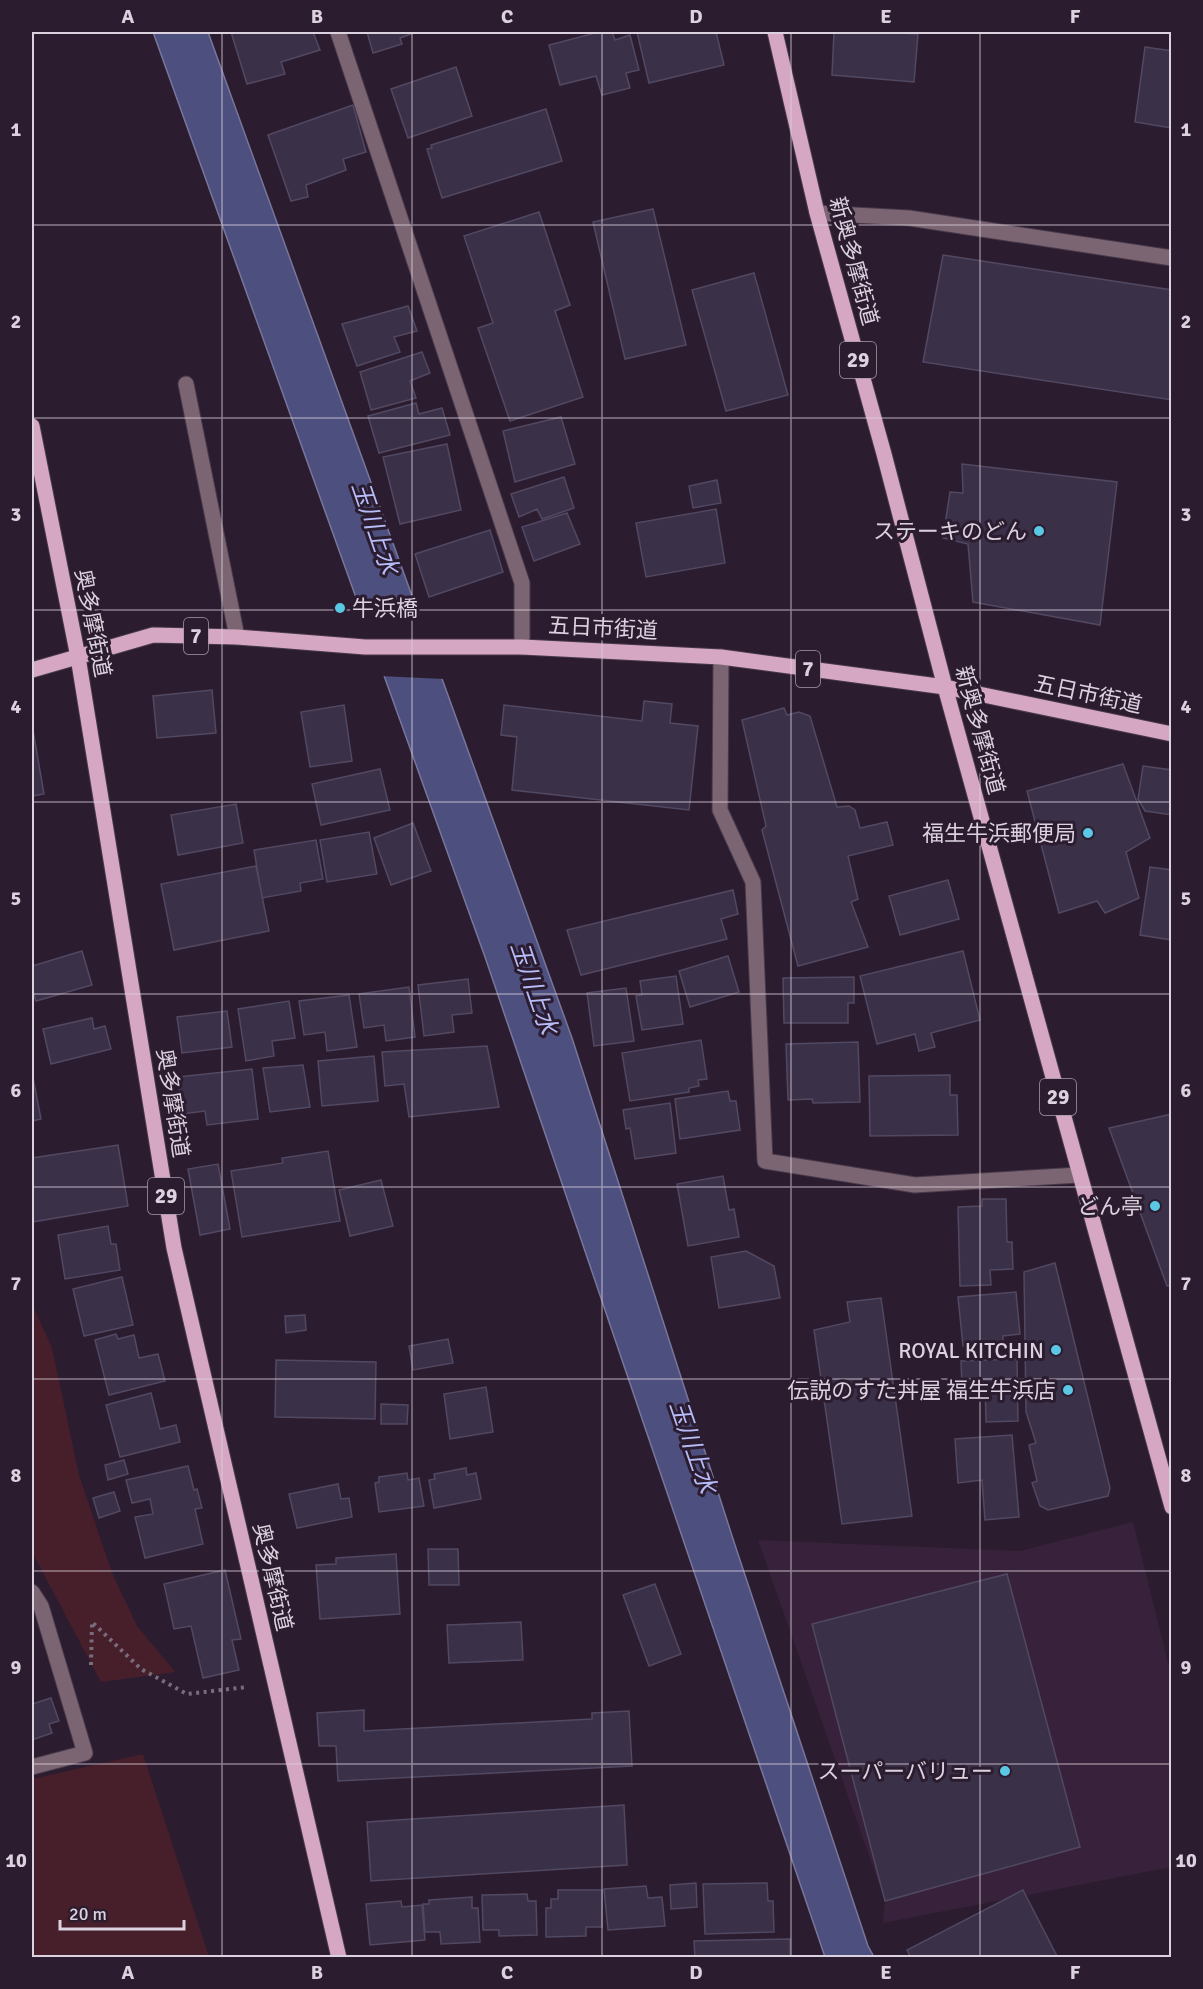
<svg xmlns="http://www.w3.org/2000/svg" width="1203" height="1989" viewBox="0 0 1203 1989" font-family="Signika,'Noto Sans JP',sans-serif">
  <rect width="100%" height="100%" fill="#2c1c2f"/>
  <path fill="#38223b" d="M 1133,1522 L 1171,1675 L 1171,1867 L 883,1923 L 885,1901 L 758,1540 L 1020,1551 Z"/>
  <g fill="#461f2a">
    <path d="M 32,1304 L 52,1348 L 79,1475 L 112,1573 L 137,1626 L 175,1672 L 101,1682 L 32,1552 Z"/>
    <path d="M 143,1754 L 209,1957 L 32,1957 L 32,1779 Z"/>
  </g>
  <path fill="#4d4f7e" stroke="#78769b" stroke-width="1.5" d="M 153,32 L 208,32 L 572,1038 L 734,1542 L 868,1946 L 874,1957 L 825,1957 L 485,957 Z"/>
  <path fill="#2c1c2f" d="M 357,611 L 421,615 L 444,679 L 380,676 Z"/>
  <g fill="#3a3149" stroke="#514862" stroke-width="1.5">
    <path d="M 231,32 L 313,32 L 320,50 L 281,62 L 285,74 L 247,84 Z"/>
    <path d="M 367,32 L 417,32 L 400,38 L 402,44 L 373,53 Z"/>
    <path d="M 599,32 L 612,32 L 615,40 L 630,35 L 639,70 L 626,73 L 630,88 L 602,95 L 596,76 L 560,85 L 549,45 Z"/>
    <path d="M 637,32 L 716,32 L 724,65 L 649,83 Z"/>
    <path d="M 834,32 L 883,32 L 918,34 L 914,82 L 832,75 Z"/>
    <path d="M 1145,47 L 1172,51 L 1172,128 L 1135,122 Z"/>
    <path d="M 456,67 L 472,116 L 408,138 L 391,89 Z"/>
    <path d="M 353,105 L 366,152 L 343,159 L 346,170 L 306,185 L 308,197 L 291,201 L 268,135 Z"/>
    <path d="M 546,109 L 562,161 L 442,198 L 427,149 L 432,148 L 431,145 Z"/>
    <path d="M 653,209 L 686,345 L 625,359 L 593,222 Z"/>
    <path d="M 539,212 L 570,305 L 555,311 L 583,397 L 510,421 L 478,328 L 493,323 L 464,236 Z"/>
    <path d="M 943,255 L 1172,290 L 1172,400 L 923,362 Z"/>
    <path d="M 754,273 L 788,395 L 726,411 L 692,290 Z"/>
    <path d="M 408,306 L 417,331 L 394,337 L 400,352 L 357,366 L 342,324 Z"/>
    <path d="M 422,352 L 430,373 L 410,381 L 416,398 L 371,410 L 360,372 Z"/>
    <path d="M 416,403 L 419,414 L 442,408 L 450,435 L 379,453 L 368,416 Z"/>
    <path d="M 561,417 L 575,464 L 515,482 L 503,431 Z"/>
    <path d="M 447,444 L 461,510 L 400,524 L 383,457 Z"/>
    <path d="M 962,464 L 1117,482 L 1100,625 L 973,602 L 968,544 L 943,538 L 950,492 L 963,493 Z"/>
    <path d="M 564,477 L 574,508 L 542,519 L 537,509 L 519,517 L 511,494 Z"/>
    <path d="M 717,480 L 721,503 L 693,508 L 689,486 Z"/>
    <path d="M 716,509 L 725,563 L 646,577 L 636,523 Z"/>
    <path d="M 567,513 L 580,544 L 534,561 L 522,527 Z"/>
    <path d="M 490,530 L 503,572 L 429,597 L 415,554 Z"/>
    <path d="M 212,690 L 216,733 L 157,738 L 153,696 Z"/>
    <path d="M 644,701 L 672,704 L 670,723 L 698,726 L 689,810 L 512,790 L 517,737 L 501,735 L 504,705 L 642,721 Z"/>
    <path d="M 344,705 L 352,761 L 310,767 L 301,712 Z"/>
    <path d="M 784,708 L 787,715 L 799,712 L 810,716 L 837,807 L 849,806 L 855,810 L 860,828 L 887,822 L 893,845 L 848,856 L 858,899 L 851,902 L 868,947 L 798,966 L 762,830 L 766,826 L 742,720 Z"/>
    <path d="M 32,730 L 33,730 L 44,794 L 32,796 Z"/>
    <path d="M 1123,764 L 1150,838 L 1126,852 L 1139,898 L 1105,913 L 1097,901 L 1059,913 L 1027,791 Z"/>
    <path d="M 1143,766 L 1172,770 L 1172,815 L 1145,811 L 1138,799 Z"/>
    <path d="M 380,769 L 390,810 L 321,825 L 312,784 Z"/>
    <path d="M 236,804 L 243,843 L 178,855 L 171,815 Z"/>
    <path d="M 413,823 L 431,871 L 391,885 L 374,838 Z"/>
    <path d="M 369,832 L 377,874 L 327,882 L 320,840 Z"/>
    <path d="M 316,840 L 323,879 L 300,883 L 301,891 L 262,898 L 254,850 Z"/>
    <path d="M 256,866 L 269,931 L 174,950 L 161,884 Z"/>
    <path d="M 1150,867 L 1172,870 L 1172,940 L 1140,935 Z"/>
    <path d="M 948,880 L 959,919 L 900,935 L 889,896 Z"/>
    <path d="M 733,890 L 738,914 L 721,919 L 727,939 L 581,975 L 567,930 Z"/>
    <path d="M 82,951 L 92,985 L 36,1001 L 32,988 L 32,966 Z"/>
    <path d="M 963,951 L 980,1020 L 931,1033 L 935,1047 L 919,1051 L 915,1034 L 877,1044 L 860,976 Z"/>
    <path d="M 728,956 L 739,992 L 690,1007 L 679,971 Z"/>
    <path d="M 676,976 L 683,1024 L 642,1030 L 636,996 L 642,995 L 640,981 Z"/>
    <path d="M 854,977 L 854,1003 L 848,1003 L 848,1023 L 784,1023 L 783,978 Z"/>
    <path d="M 468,979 L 472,1013 L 452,1015 L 454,1032 L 424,1036 L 418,985 Z"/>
    <path d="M 409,987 L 415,1037 L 386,1041 L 384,1025 L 364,1028 L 359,994 Z"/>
    <path d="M 626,988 L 634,1041 L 594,1046 L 587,993 Z"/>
    <path d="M 349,995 L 357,1047 L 327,1051 L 325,1032 L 304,1035 L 299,1001 Z"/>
    <path d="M 289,1001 L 295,1038 L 272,1041 L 274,1056 L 246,1061 L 238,1009 Z"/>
    <path d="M 227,1011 L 232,1047 L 182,1053 L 177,1017 Z"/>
    <path d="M 92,1018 L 94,1029 L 105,1026 L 111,1049 L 51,1064 L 43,1029 Z"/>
    <path d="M 701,1040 L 707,1079 L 698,1080 L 699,1086 L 689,1088 L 689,1092 L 630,1101 L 622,1053 Z"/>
    <path d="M 858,1042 L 860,1102 L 813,1103 L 812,1099 L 788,1100 L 786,1044 Z"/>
    <path d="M 487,1046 L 499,1107 L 409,1117 L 404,1084 L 385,1086 L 382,1052 Z"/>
    <path d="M 374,1056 L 378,1101 L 322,1106 L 318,1061 Z"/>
    <path d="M 303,1065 L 310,1107 L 270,1112 L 263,1068 Z"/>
    <path d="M 252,1069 L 258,1119 L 207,1125 L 205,1111 L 182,1114 L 178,1077 Z"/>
    <path d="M 950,1075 L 950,1095 L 957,1095 L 958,1135 L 870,1136 L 869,1076 Z"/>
    <path d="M 32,1078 L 33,1078 L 41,1119 L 32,1121 Z"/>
    <path d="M 728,1091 L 730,1101 L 736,1101 L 740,1130 L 680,1139 L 675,1099 Z"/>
    <path d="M 670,1103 L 676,1153 L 635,1159 L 630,1128 L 626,1129 L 623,1110 Z"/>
    <path d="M 1172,1114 L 1172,1285 L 1167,1286 L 1109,1128 Z"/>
    <path d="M 118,1145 L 128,1206 L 32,1222 L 32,1158 Z"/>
    <path d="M 328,1151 L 340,1221 L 242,1237 L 231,1171 L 283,1163 L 282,1158 Z"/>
    <path d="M 218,1164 L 230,1229 L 200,1235 L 188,1169 Z"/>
    <path d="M 723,1176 L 729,1210 L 734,1209 L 739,1237 L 688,1246 L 677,1184 Z"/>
    <path d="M 381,1180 L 393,1226 L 350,1236 L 339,1190 Z"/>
    <path d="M 982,1199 L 1006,1199 L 1007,1242 L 1012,1242 L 1013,1269 L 990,1270 L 991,1285 L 960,1286 L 958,1207 L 982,1206 Z"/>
    <path d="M 108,1226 L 111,1244 L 116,1244 L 120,1270 L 65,1279 L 58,1235 Z"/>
    <path d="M 746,1251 L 774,1266 L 780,1298 L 719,1308 L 711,1257 Z"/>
    <path d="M 1055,1263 L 1110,1488 L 1108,1496 L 1048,1510 L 1040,1506 L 1032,1483 L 1037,1481 L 1029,1445 L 1036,1443 L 1026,1412 L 1024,1272 Z"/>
    <path d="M 122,1277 L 133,1325 L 84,1336 L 73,1289 Z"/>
    <path d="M 1016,1292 L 1020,1334 L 1003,1336 L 1003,1343 L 963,1346 L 958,1297 Z"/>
    <path d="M 881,1298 L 912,1516 L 842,1524 L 814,1330 L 850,1322 L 847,1302 Z"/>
    <path d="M 305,1315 L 306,1330 L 286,1333 L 285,1316 Z"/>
    <path d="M 116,1334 L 118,1339 L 134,1335 L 139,1358 L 158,1354 L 165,1381 L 109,1395 L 95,1340 Z"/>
    <path d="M 448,1339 L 453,1363 L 413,1370 L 409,1346 Z"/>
    <path d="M 1017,1359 L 1018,1421 L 986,1422 L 985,1385 L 962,1386 L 961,1361 Z"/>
    <path d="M 276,1360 L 376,1362 L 375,1419 L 275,1417 Z"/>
    <path d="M 486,1387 L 493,1432 L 450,1439 L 444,1394 Z"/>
    <path d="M 151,1393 L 160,1429 L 176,1425 L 180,1442 L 120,1457 L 106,1405 Z"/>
    <path d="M 381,1404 L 408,1405 L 407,1424 L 381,1424 Z"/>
    <path d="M 1012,1435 L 1019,1517 L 985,1520 L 982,1480 L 958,1483 L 955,1439 Z"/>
    <path d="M 124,1460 L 128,1474 L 108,1480 L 105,1465 Z"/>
    <path d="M 188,1466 L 194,1490 L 197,1489 L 202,1508 L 195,1509 L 203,1544 L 145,1558 L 135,1517 L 153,1514 L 150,1499 L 132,1503 L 126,1480 Z"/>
    <path d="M 466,1468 L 467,1475 L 476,1473 L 481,1499 L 434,1508 L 429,1480 L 435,1479 L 434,1474 Z"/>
    <path d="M 407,1473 L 408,1480 L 419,1478 L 424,1506 L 379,1512 L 375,1483 L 379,1482 L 379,1477 Z"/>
    <path d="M 338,1484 L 341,1499 L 349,1498 L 352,1517 L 297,1528 L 289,1494 Z"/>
    <path d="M 114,1492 L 120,1511 L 99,1518 L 93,1498 Z"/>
    <path d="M 428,1549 L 458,1549 L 459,1585 L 429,1585 Z"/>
    <path d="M 396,1554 L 400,1614 L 320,1619 L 316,1565 L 336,1564 L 336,1558 Z"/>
    <path d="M 225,1570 L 241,1639 L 232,1640 L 239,1670 L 203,1678 L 191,1626 L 174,1629 L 164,1584 Z"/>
    <path d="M 1007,1574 L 1080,1847 L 885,1901 L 812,1624 Z"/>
    <path d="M 655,1584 L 681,1654 L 649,1666 L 623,1595 Z"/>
    <path d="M 521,1622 L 523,1660 L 449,1663 L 447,1625 Z"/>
    <path d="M 51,1698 L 59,1721 L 49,1724 L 52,1733 L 32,1740 L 32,1704 Z"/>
    <path d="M 364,1710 L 364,1731 L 592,1719 L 592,1713 L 629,1711 L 632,1766 L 338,1781 L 336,1746 L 319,1746 L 317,1713 Z"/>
    <path d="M 624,1805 L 627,1865 L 371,1881 L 367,1822 Z"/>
    <path d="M 696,1883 L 697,1907 L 671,1909 L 670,1885 Z"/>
    <path d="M 767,1883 L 768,1901 L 773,1901 L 774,1932 L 705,1934 L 703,1884 Z"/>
    <path d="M 646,1886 L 648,1898 L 662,1897 L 665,1926 L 608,1930 L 604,1889 Z"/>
    <path d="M 558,1890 L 602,1890 L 602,1927 L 586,1927 L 586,1936 L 546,1937 L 546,1908 L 551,1908 L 551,1899 L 558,1899 Z"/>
    <path d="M 1023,1890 L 1058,1958 L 911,1958 L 907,1950 Z"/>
    <path d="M 527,1894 L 528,1901 L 536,1901 L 537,1935 L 499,1936 L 499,1930 L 483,1930 L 482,1895 Z"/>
    <path d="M 472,1897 L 472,1908 L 478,1908 L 480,1942 L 441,1944 L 440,1932 L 425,1932 L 423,1904 L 429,1904 L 429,1900 Z"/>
    <path d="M 401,1901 L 402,1907 L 422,1905 L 425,1940 L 370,1945 L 366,1904 Z"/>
    <path d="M 790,1939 L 790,1958 L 695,1958 L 694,1941 Z"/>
  </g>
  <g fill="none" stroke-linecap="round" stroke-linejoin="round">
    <g stroke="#48394b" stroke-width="17">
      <g id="minor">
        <path d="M 338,32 L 522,583 L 522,647"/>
        <path d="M 817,213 L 909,218 L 1172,258"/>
        <path d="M 186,384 L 237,637"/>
        <path d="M 721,657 L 720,810 L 753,882 L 765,1161 L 915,1185 L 1079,1175"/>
        <path d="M 32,1592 L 41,1606 L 85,1753 L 32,1767"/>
      </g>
    </g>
    <g stroke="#48394b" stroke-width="17">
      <g id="major">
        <path d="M 775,32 L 817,213 L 884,454 L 945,687 L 1172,1507"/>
        <path d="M 32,426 L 78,657 L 174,1248 L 339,1958"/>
        <path d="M 32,670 L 153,635 L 237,637 L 365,647 L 522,647 L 721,657 L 945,687 L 1172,734"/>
      </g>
    </g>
    <path stroke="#796c7c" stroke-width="4" stroke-dasharray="3 4.5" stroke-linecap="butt" d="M 91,1665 L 92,1622 L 141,1669 L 187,1694 L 247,1687"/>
    <use href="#minor" stroke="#7b6572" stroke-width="15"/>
    <use href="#major" stroke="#d5a7c2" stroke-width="15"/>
  </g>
  <path fill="none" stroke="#dcd1de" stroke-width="1.5" stroke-opacity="0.55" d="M 222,32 L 222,1958M 412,32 L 412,1958M 602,32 L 602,1958M 791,32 L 791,1958M 980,32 L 980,1958M 32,225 L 1172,225M 32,418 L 1172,418M 32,610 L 1172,610M 32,802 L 1172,802M 32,994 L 1172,994M 32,1187 L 1172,1187M 32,1379 L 1172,1379M 32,1571 L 1172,1571M 32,1764 L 1172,1764"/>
  <g fill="#5ac8e5" stroke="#2c1c2f" stroke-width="2">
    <circle cx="1039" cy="531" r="6"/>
    <circle cx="340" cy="608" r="6"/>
    <circle cx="1088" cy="833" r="6"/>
    <circle cx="1155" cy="1206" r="6"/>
    <circle cx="1056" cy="1350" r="6"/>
    <circle cx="1068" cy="1390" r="6"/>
    <circle cx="1005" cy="1771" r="6"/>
  </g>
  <g text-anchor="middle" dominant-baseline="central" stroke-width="6" stroke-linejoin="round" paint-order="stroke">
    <g fill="#2c1c2f" stroke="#a79baa" stroke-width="1.5">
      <rect x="840" y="342" width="36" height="36" rx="4.5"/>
      <rect x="184" y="618" width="24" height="36" rx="4.5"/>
      <rect x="796" y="651" width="24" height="36" rx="4.5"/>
      <rect x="1040" y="1079" width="36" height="36" rx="4.5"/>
      <rect x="148" y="1178" width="36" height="36" rx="4.5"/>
    </g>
    <g font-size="21" font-weight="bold" fill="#dcd1de">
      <text x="858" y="360">29</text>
      <text x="196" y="636">7</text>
      <text x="808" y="669">7</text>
      <text x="1058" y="1097">29</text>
      <text x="166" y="1196">29</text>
    </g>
    <g font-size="22" fill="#dcd1de" stroke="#2c1c2f">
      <text transform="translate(854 261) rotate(75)">新奥多摩街道</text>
      <text transform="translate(93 623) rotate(79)">奥多摩街道</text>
      <text transform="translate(603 628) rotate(3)">五日市街道</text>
      <text transform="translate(1088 694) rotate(12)">五日市街道</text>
      <text transform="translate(980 730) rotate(75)">新奥多摩街道</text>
      <text transform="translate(173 1103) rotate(81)">奥多摩街道</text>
      <text transform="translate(273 1577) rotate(77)">奥多摩街道</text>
    </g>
    <g font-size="22" fill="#dcd1de" stroke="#2c1c2f" text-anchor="end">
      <text x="1027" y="531">ステーキのどん</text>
      <text x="352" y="608" text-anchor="start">牛浜橋</text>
      <text x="1076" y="833">福生牛浜郵便局</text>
      <text x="1143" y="1206">どん亭</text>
      <text x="1044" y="1350">ROYAL KITCHIN</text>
      <text x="1056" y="1390">伝説のすた丼屋 福生牛浜店</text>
      <text x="993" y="1771">スーパーバリュー</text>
    </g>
    <g font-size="24" font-style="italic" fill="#b6bcf8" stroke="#2c1c2f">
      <text transform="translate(375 528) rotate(71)">玉川上水</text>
      <text transform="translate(534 988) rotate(71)">玉川上水</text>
      <text transform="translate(693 1447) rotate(71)">玉川上水</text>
    </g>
  </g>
  <rect width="1203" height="1989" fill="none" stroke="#2c1c2f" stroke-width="66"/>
  <path d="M60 1920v9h124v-9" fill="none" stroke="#dcd1de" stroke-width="3"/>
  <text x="69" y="1920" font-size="18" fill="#dcd1de" stroke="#2c1c2f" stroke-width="4.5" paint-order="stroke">20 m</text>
  <rect x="33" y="33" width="1137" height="1923" fill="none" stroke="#dcd1de" stroke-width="2"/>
  <g font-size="20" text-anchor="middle" font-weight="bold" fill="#dcd1de">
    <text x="128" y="23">A</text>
    <text x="317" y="23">B</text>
    <text x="507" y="23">C</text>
    <text x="696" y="23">D</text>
    <text x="886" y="23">E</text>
    <text x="1075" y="23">F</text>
    <text x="16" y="136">1</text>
    <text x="1186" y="136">1</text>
    <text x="16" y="328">2</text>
    <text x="1186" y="328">2</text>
    <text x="16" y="521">3</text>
    <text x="1186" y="521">3</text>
    <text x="16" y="713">4</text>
    <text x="1186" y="713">4</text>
    <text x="16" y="905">5</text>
    <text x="1186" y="905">5</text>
    <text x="16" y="1097">6</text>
    <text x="1186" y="1097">6</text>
    <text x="16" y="1290">7</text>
    <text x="1186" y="1290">7</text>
    <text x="16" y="1482">8</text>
    <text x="1186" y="1482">8</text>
    <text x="16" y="1674">9</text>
    <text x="1186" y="1674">9</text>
    <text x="16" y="1867">10</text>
    <text x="1186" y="1867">10</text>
    <text x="128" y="1979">A</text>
    <text x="317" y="1979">B</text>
    <text x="507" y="1979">C</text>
    <text x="696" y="1979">D</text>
    <text x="886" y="1979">E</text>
    <text x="1075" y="1979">F</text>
  </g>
</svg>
